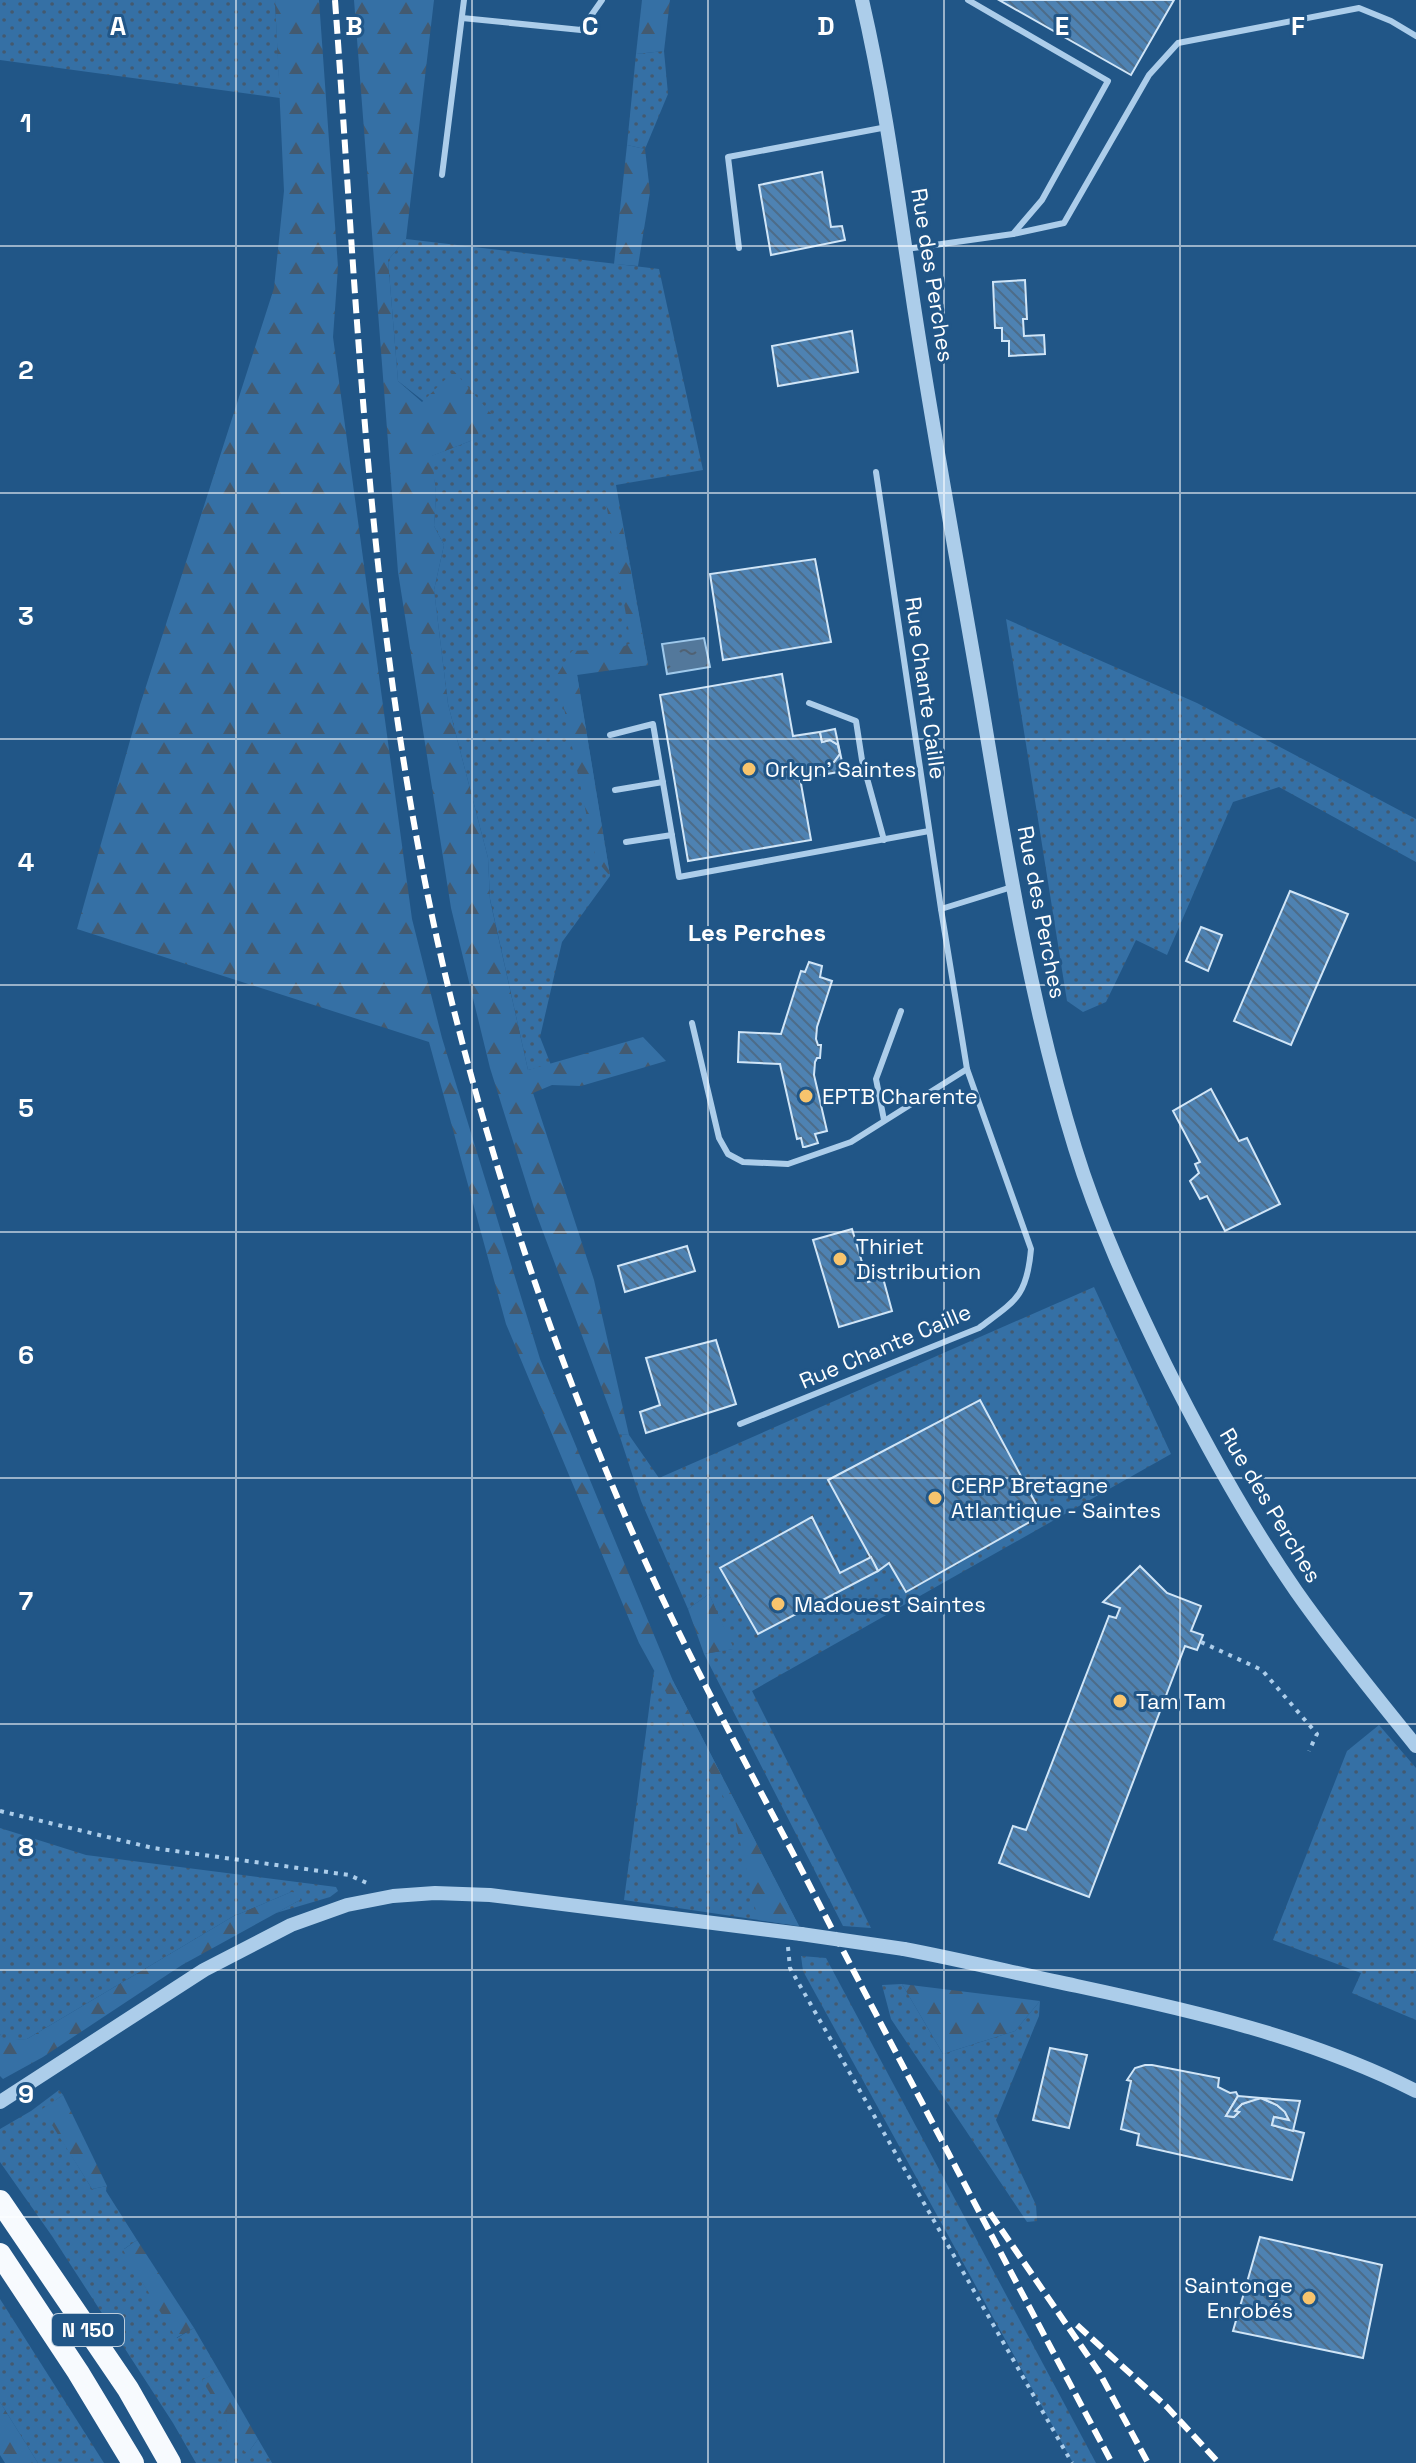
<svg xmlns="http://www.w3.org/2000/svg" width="1416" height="2463" viewBox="0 0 1416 2463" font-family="'Space Grotesk',sans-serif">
  <defs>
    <pattern id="grass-dots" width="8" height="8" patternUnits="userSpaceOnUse" patternTransform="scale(2)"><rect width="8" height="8" fill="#3570a5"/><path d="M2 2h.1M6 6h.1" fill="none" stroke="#435a70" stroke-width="1.8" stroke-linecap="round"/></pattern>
    <pattern id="forest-firs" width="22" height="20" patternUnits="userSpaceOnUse" patternTransform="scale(2)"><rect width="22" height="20" fill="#3570a5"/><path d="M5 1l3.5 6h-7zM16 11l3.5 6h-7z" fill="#435a70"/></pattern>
    <pattern id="water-ripples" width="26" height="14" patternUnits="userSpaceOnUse" patternTransform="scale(2)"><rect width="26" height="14" fill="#53789b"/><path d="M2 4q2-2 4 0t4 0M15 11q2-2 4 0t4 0" fill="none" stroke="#506274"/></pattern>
    <pattern id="building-back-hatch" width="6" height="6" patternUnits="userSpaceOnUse" patternTransform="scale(2)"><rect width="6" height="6" fill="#4e82b2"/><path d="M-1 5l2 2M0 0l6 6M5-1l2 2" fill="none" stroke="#4d6c89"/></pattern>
  </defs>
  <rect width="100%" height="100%" fill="#215687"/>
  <g fill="url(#grass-dots)">
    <path d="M 0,0 L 275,0 L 280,98 L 0,60 Z"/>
    <path d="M 664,51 L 668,94 L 645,149 L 627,145 L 636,54 Z"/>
    <path d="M 406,239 L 659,269 L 703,470 L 616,485 L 648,665 L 577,674 L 610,876 L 562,942 L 540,1037 L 551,1065 L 528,1070 L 490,899 L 488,858 L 448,704 L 434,590 L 444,545 L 434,526 L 436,494 L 431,456 L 473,440 L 398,381 L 388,260 Z"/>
    <path d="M 1006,619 L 1197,703 L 1416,819 L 1416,862 L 1279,787 L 1233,802 L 1167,955 L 1136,940 L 1106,1002 L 1083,1012 L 1067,1001 Z"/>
    <path d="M 1094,1287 L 1171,1454 L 752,1691 L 871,1928 L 843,1926 L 704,1654 L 733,1649 L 709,1594 L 688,1609 L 641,1501 L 619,1434 L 629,1435 L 659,1478 Z"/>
    <path d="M 654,1671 L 673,1681 L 799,1926 L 624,1900 Z"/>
    <path d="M 1379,1725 L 1416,1768 L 1416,2020 L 1352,1993 L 1361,1973 L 1273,1940 L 1347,1751 Z"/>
    <path d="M 0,1828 L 86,1855 L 336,1887 L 338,1891 L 330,1897 L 276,1913 L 300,1900 L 291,1892 L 232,1917 L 27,2039 L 4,2041 L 0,2034 Z"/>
    <path d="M 801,1956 L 826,1958 L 1096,2463 L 1073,2463 L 803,1971 Z"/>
    <path d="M 902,1984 L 943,2054 L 1015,2031 L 1040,2001 L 1039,2016 L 996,2120 L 1036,2205 L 1037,2221 L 1027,2222 L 891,2019 L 882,1985 Z"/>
    <path d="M 59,2090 L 63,2095 L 43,2109 L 92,2189 L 107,2186 L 106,2191 L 137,2240 L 124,2249 L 177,2338 L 194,2328 L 219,2371 L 203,2380 L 250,2450 L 258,2439 L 272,2463 L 196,2463 L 173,2423 L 52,2236 L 0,2162 L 0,2129 L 31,2111 Z"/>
    <path d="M 0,2299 L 104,2463 L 38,2463 L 0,2402 Z"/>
  </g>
  <g fill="url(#forest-firs)">
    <path d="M 275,0 L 319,0 L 338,267 L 333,337 L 412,919 L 442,1038 L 540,1359 L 673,1681 L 799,1926 L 758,1920 L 734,1816 L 639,1643 L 506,1324 L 429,1042 L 77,929 L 140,705 L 274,288 L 284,191 Z"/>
    <path d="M 354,0 L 434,0 L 406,239 L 388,260 L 398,381 L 422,402 L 454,371 L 493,416 L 473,440 L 432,456 L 436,494 L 434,526 L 444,545 L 434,590 L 448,704 L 488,858 L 490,900 L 528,1070 L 643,1037 L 666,1061 L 581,1086 L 552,1085 L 533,1093 L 594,1280 L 629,1435 L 619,1434 L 534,1208 L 490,1068 L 451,908 L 398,572 Z"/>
    <path d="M 642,0 L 670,0 L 664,51 L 636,54 Z"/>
    <path d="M 627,145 L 645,149 L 650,192 L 638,266 L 614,264 Z"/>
    <path d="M 615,485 L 648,665 L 577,675 L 610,876 L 596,860 L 557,675 L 572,651 L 620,648 L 631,643 L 606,503 Z"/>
    <path d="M 709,1594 L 734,1649 L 704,1654 L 688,1609 Z"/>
    <path d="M 291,1892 L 301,1893 L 300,1900 L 182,1965 L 43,2057 L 3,2079 L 0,2076 L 0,2034 L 4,2040 L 27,2039 L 232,1917 Z"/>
    <path d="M 902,1984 L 1040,2001 L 1015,2031 L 943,2054 Z"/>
    <path d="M 63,2095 L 107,2186 L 92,2189 L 42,2109 Z"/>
    <path d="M 137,2240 L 194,2328 L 176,2338 L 123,2250 Z"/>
    <path d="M 219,2371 L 258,2439 L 250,2450 L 245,2452 L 202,2380 Z"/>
    <path d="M 0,2402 L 38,2463 L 5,2463 L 0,2455 Z"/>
  </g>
  <path fill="url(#water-ripples)" stroke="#9fc9eb" stroke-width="2" d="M 704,638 L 710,667 L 667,674 L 662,644 Z"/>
  <g fill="url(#building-back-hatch)" stroke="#d0e5f7" stroke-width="2">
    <path d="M 999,0 L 1174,0 L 1131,75 Z"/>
    <path d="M 822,172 L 831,227 L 842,226 L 845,240 L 771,255 L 759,185 Z"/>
    <path d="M 1025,280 L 1027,319 L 1023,319 L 1024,336 L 1044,335 L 1045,354 L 1009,356 L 1009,341 L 1002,341 L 1002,328 L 995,328 L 993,282 Z"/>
    <path d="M 852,331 L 858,372 L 778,386 L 772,346 Z"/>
    <path d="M 815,559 L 831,642 L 723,660 L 710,574 Z"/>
    <path d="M 782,674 L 793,736 L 820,732 L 822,742 L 830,740 L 838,745 L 840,754 L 834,762 L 826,764 L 827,774 L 800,778 L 811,840 L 688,861 L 660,695 Z"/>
    <path d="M 835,729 L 844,771 L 827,774 L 826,764 L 834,762 L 840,754 L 838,745 L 830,740 L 822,742 L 820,732 Z"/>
    <path d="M 1290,891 L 1348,914 L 1291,1045 L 1234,1021 Z"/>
    <path d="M 1201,927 L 1222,935 L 1208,971 L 1186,961 Z"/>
    <path d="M 809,962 L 822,966 L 820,977 L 832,981 L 817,1027 L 816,1039 L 818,1045 L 821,1045 L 820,1058 L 817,1058 L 815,1062 L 814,1075 L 827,1131 L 815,1134 L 818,1143 L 805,1147 L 803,1147 L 801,1138 L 797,1139 L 780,1064 L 738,1062 L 739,1032 L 781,1034 L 801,971 L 805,972 Z"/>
    <path d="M 1211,1089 L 1239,1141 L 1247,1138 L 1280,1204 L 1225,1231 L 1207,1196 L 1200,1199 L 1190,1181 L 1199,1173 L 1195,1164 L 1200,1162 L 1173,1111 Z"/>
    <path d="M 852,1229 L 868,1282 L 883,1278 L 892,1311 L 839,1327 L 813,1240 Z"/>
    <path d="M 687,1246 L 695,1271 L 625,1292 L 618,1266 Z"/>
    <path d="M 716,1340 L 736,1404 L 646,1433 L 640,1412 L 660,1405 L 646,1358 Z"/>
    <path d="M 980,1400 L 1042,1515 L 906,1592 L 889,1563 L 878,1571 L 828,1480 Z"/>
    <path d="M 812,1517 L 840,1573 L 871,1557 L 878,1571 L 758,1634 L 720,1568 Z"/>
    <path d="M 1140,1566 L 1167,1593 L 1201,1606 L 1191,1631 L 1203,1635 L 1197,1650 L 1185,1646 L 1089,1897 L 999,1863 L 1013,1826 L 1026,1830 L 1109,1616 L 1116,1618 L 1120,1608 L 1103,1602 Z"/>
    <path d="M 1050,2048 L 1087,2055 L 1069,2128 L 1033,2120 Z"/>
    <path d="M 1145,2065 L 1152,2065 L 1219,2078 L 1218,2087 L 1230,2093 L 1236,2092 L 1238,2096 L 1226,2116 L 1234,2117 L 1239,2112 L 1235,2111 L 1242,2104 L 1255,2099 L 1261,2098 L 1277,2105 L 1285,2112 L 1289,2120 L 1274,2117 L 1272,2125 L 1304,2133 L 1292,2180 L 1137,2145 L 1139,2134 L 1121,2129 L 1131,2081 L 1127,2080 L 1135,2068 Z"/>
    <path d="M 1238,2096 L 1261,2098 L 1242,2104 L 1235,2111 L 1239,2112 L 1234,2117 L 1226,2116 Z"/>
    <path d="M 1261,2098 L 1300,2101 L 1293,2131 L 1272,2125 L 1274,2117 L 1289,2120 L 1285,2112 L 1277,2105 Z"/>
    <path d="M 1260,2237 L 1382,2265 L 1363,2358 L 1233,2331 Z"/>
  </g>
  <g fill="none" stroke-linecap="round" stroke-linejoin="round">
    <g stroke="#accdea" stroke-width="4" stroke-dasharray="4 6" stroke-linecap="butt">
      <path d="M 1201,1642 L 1262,1670 L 1317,1734 L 1309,1751"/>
      <path d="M 0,1811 L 153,1848 L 349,1875 L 369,1884"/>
      <path d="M 788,1947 L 790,1968 L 1072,2463"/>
    </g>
    <g stroke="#accdea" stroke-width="6">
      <path d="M 462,18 L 581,30 L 602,0"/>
      <path d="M 442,175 L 464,0"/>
      <path d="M 1013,234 L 1064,223 L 1149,75 L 1178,43 L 1359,8 L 1391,21 L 1416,36"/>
      <path d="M 739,248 L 728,157 L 887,127"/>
      <path d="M 906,249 L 1013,234 L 1042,200 L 1108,81 L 968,0"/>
      <path d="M 876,472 L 941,909 L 1012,887"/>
      <path d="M 809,703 L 856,721 L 862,760 L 884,840"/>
      <path d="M 610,735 L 653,724 L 679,877 L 929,831"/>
      <path d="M 615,790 L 663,782"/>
      <path d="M 626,842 L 672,835"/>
      <path d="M 692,1023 L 719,1138 L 728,1154 L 743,1162 L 788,1164 L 851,1142 L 967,1069"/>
      <path d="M 884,1120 L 876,1079 L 901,1011"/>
      <path d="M 740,1424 L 979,1328 C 1015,1301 1027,1297 1031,1249 L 967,1069 L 941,909"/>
    </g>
    <g stroke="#accdea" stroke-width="14">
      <path d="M 862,0 C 886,103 899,208 915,313 C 935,443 959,571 981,700 C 1006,851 1030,1003 1075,1148 C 1098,1223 1131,1294 1165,1364 C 1204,1442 1246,1519 1296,1591 C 1333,1644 1375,1695 1416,1746"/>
      <path d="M 904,1949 C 962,1960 1019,1974 1077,1986 C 1194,2011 1309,2037 1416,2091"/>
      <path d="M 0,2102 L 204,1970 L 291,1925 L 347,1905 L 393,1896 L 435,1893 L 490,1895 L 801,1934"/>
    </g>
    <g stroke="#f7fafe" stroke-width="22">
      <path d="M 0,2201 L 128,2389 L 170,2463"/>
      <path d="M 0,2254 L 78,2372 L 133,2463"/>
    </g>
    <g stroke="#fff" stroke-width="6" stroke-dasharray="14 6" stroke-linecap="butt">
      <path d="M 335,0 C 360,344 371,695 459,1030 C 506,1212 569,1392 646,1563 C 697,1675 757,1783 813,1892 C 911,2083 1011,2273 1112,2463"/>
      <path d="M 990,2213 L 1099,2372 L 1148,2463"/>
      <path d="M 1077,2325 L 1167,2407 L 1219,2463"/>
    </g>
    <path stroke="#accdea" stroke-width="14" d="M 801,1934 L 904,1949"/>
  </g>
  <path fill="none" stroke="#fff" stroke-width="2" stroke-opacity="0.55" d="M 236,0 L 236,2463M 472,0 L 472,2463M 708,0 L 708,2463M 944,0 L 944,2463M 1180,0 L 1180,2463M 0,246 L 1416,246M 0,493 L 1416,493M 0,739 L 1416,739M 0,985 L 1416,985M 0,1232 L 1416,1232M 0,1478 L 1416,1478M 0,1724 L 1416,1724M 0,1970 L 1416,1970M 0,2217 L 1416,2217"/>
  <g fill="#f7c46d" stroke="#215687" stroke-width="3">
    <circle cx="749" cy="769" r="8"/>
    <circle cx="806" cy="1096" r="8"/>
    <circle cx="840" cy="1259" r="8"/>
    <circle cx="935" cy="1498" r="8"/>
    <circle cx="778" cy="1604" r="8"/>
    <circle cx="1120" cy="1701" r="8"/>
    <circle cx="1309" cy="2298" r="8"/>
  </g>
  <g text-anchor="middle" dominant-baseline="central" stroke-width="6" stroke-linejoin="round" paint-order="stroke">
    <rect fill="#215687" stroke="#bcccdb" stroke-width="2" x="52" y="2314" width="72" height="32" rx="6"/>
    <g font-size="20" font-weight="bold" fill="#fff">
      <text x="88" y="2330">N 150</text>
    </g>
    <g font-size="22" fill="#fff" stroke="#215687">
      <text transform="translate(933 275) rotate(81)">Rue des Perches</text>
      <text transform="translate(926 688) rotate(82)">Rue Chante Caille</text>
      <text transform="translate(1042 912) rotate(79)">Rue des Perches</text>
      <text transform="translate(885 1346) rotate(-23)">Rue Chante Caille</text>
      <text transform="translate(1271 1505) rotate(59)">Rue des Perches</text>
    </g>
    <g font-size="22" fill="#fff" stroke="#215687" text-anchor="start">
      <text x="765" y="769">Orkyn' Saintes</text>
      <text x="822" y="1096">EPTB Charente</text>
      <text x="856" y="1246">Thiriet<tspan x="856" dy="25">Distribution</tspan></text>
      <text x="951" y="1485">CERP Bretagne<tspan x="951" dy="25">Atlantique - Saintes</tspan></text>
      <text x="794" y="1604">Madouest Saintes</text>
      <text x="1136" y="1701">Tam Tam</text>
      <text x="1293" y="2285" text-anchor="end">Saintonge<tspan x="1293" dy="25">Enrobés</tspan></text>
    </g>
    <g font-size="24" font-weight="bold" fill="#fff" stroke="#215687">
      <text x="757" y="932">Les Perches</text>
    </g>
  </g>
  <g font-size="26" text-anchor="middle" font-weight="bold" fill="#fff" stroke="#215687" stroke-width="6" stroke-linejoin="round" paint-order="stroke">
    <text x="118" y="35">A</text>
    <text x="354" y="35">B</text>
    <text x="590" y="35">C</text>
    <text x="826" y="35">D</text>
    <text x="1062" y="35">E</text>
    <text x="1298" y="35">F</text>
    <text x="26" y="132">1</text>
    <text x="26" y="379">2</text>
    <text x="26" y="625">3</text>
    <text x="26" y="871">4</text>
    <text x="26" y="1117">5</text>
    <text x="26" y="1364">6</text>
    <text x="26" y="1610">7</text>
    <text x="26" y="1856">8</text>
    <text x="26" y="2103">9</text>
  </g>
</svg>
